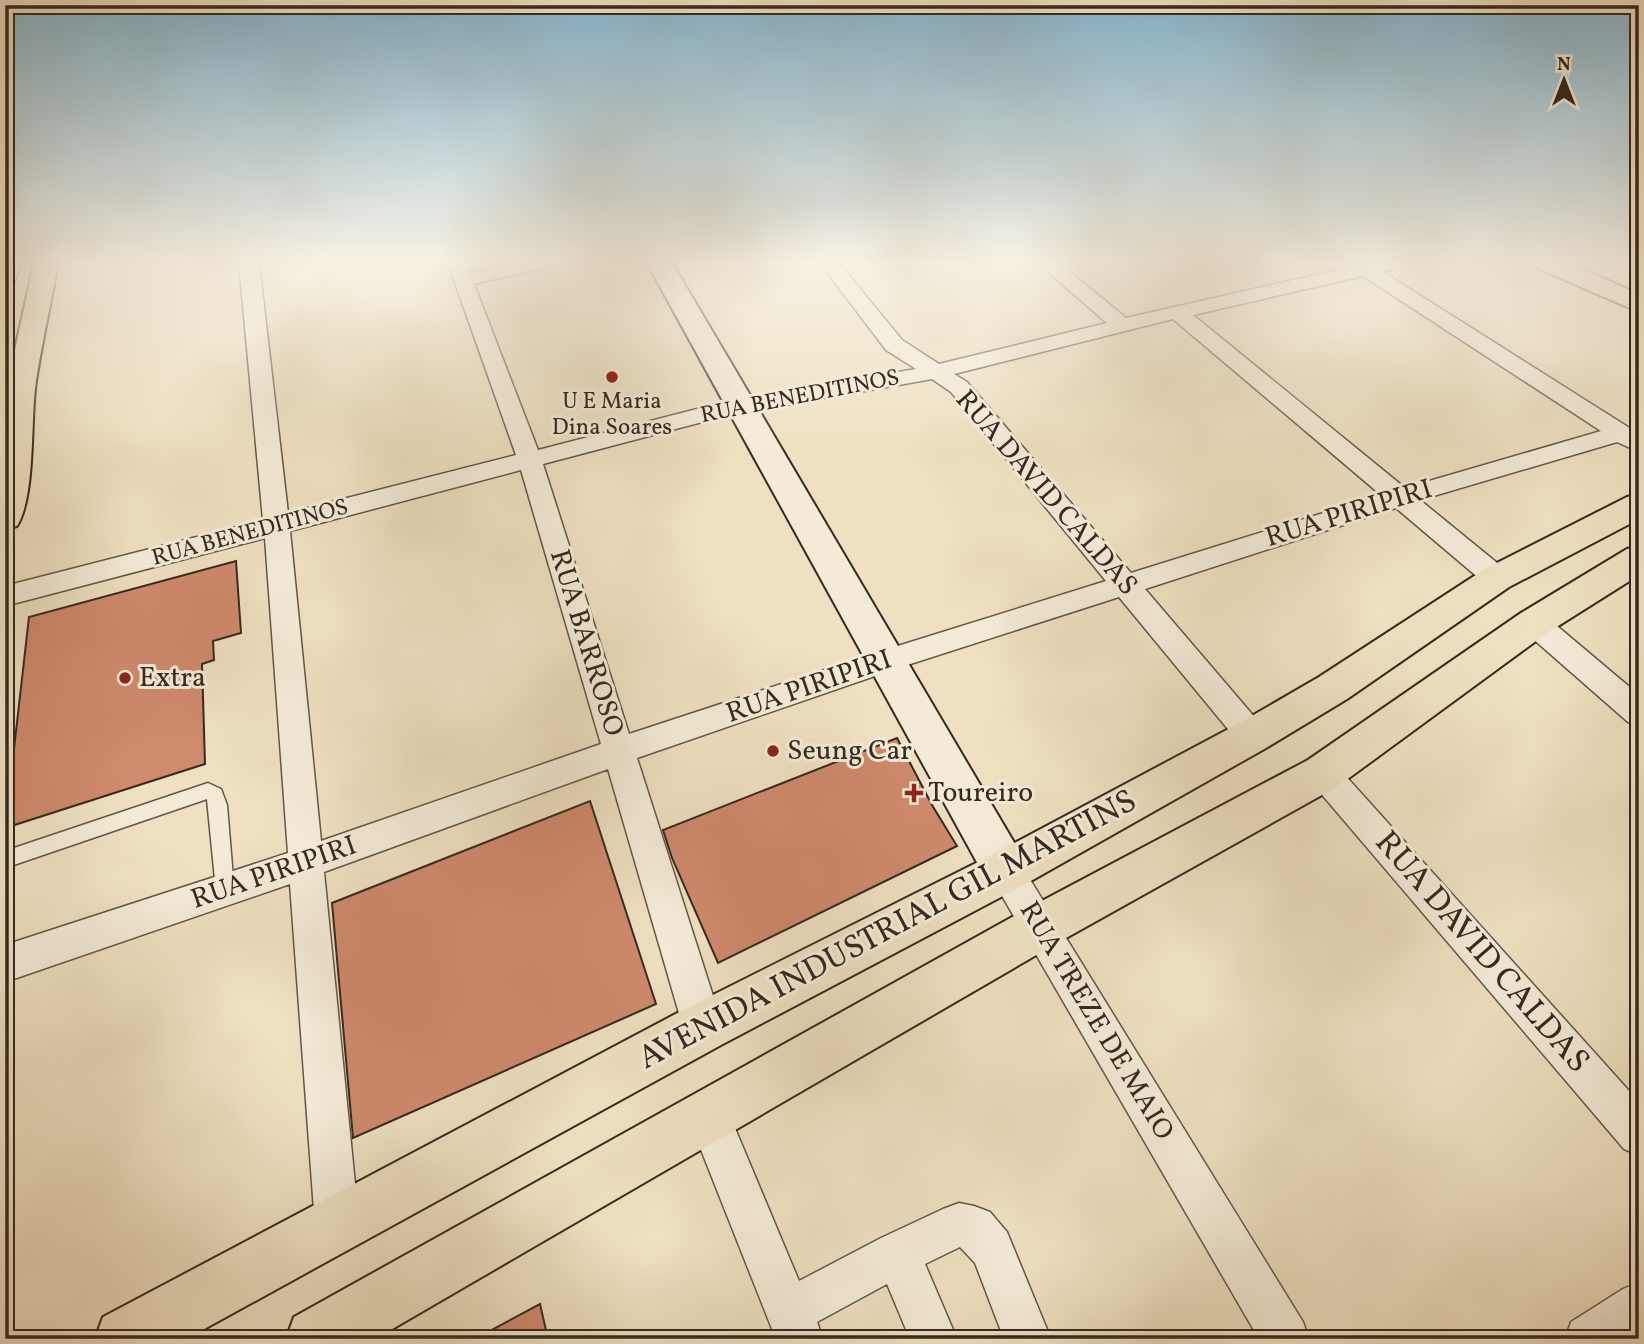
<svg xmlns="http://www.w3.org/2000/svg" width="1644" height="1344" viewBox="0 0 1644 1344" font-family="Vollkorn,serif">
  <rect width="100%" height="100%" fill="#eee0c1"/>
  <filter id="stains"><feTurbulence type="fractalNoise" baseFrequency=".00286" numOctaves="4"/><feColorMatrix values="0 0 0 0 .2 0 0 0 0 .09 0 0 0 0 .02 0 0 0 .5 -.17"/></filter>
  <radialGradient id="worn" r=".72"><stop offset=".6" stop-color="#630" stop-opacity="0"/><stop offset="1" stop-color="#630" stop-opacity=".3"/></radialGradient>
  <g fill="#cf896d" stroke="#352920" stroke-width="2">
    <path d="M 236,561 L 241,633 L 213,641 L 214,660 L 202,664 L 205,764 L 5,828 L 29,617 Z"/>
    <path d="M 897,738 L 932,805 L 957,846 L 718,963 L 672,858 L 663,830 Z"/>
    <path d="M 590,801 L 656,1004 L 353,1138 L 332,903 Z"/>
    <path d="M 540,1304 L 548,1339 L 475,1339 Z"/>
  </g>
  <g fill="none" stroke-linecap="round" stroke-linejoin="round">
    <g stroke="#635748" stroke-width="3">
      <path id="lane" d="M 208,783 L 221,789 L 227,805 L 234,890 L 232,896 L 225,899 L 218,896 L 216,890 L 207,799 L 5,868 L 5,851 Z"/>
    </g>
    <g stroke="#635748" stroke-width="3">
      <g id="street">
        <path d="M 239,263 L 259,263 L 288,513 L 516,455 L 448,263 L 467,263 L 470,273 L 514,263 L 551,263 L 549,267 L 474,284 L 538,450 L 724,402 L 916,369 L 886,350 L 820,263 L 839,263 L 902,340 L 939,364 L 1107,323 L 1038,263 L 1059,263 L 1126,318 L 1368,263 L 1404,263 L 1402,267 L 1383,272 L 1639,434 L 1639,452 L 1617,442 L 1420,500 L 1507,571 L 1511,578 L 1507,585 L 1497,588 L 1487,585 L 1396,508 L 1145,589 L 1263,727 L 1268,736 L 1263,745 L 1252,749 L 1241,745 L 1119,597 L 898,668 L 637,758 L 723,1027 L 717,1041 L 703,1047 L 689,1041 L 683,1027 L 608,769 L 324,872 L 359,1224 L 353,1240 L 337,1246 L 321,1240 L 315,1224 L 290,884 L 5,982 L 5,945 L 288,853 L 265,538 L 5,606 L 5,586 L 263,520 ZM 1363,276 L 1601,431 L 1405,488 L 1193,315 ZM 1173,319 L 1381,495 L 1131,573 L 967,382 L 954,374 ZM 932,379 L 951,392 L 1106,581 L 888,649 L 629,734 L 543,464 L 725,416 ZM 521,470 L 601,744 L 321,841 L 290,531 Z"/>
        <path d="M 1534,612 L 1544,615 L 1639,695 L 1639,725 L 1628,722 L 1524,631 L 1520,623 L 1524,615 Z"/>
        <path d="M 1323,759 L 1334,763 L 1639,1102 L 1639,1155 L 1624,1149 L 1312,783 L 1307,773 L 1312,763 Z"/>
        <path d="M 1006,855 L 1018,860 L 1303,1322 L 1309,1339 L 1259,1339 L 994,882 L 989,871 L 994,860 Z"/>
        <path d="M 709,1096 L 724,1102 L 799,1281 L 881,1238 L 943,1209 L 959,1203 L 974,1206 L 990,1212 L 1007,1232 L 1051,1339 L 1004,1339 L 975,1263 L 960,1247 L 925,1264 L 957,1339 L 910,1339 L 887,1284 L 817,1322 L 823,1339 L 776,1339 L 688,1117 L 694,1102 Z"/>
        <path d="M 1639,1282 L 1639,1333 L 1630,1339 L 1565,1339 L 1571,1322 L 1623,1289 Z"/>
      </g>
    </g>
    <g stroke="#352920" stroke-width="4">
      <path id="secondary" d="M 647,263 L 672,263 L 1022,856 L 1029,871 L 1022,886 L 1006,892 L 990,886 Z"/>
    </g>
    <g stroke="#352920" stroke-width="4">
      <g id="primary">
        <path d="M 5,263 L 21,263 L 14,282 L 5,284 Z"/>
        <path d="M 34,263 L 58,263 C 51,303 42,342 36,381 C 30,420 36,495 17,526 L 5,529 L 5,395 Z"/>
        <path d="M 1534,263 L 1568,263 L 1639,294 L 1639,312 L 1537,268 Z"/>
        <path d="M 1639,494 L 1639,519 L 1509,587 L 1347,699 L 1266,748 L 1022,886 L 721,1045 L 186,1339 L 95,1339 L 103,1317 L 685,1009 L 990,856 L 1238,724 L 1319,677 L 1485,569 L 1627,497 Z"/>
        <path d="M 1639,546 L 1639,575 L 1547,633 L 1338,786 L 1057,943 L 375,1339 L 286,1339 L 294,1317 L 1023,911 L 1308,760 L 1521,613 L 1627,549 Z"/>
      </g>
    </g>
    <use href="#lane" fill="#f4ebd7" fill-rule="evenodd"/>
    <use href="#street" fill="#f4ebd7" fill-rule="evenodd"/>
    <use href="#secondary" fill="#f4ebd7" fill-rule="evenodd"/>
    <use href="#primary" fill="#eee0c1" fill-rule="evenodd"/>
  </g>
  <linearGradient id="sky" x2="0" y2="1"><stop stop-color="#88b8d2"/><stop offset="0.58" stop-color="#f7f1e3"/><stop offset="1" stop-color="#f7f1e3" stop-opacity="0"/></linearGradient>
  <rect width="1644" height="452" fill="url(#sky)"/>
  <g fill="#8f2418" stroke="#f4ebd7" stroke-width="2.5">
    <circle cx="612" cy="377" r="7"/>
    <circle cx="125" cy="678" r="7"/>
    <circle cx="773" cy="751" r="7"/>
    <path d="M910.5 782.5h7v7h7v7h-7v7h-7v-7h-7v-7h7z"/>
  </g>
  <g text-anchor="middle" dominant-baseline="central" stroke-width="6" stroke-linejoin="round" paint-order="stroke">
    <g font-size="23" fill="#352920" stroke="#f4ebd7">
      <text transform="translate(800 397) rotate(-11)">RUA BENEDITINOS</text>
      <text transform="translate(250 533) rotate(-15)">RUA BENEDITINOS</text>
    </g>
    <g font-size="23" fill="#352920" stroke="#f4ebd7">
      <text x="612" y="402">U E Maria<tspan x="612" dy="26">Dina Soares</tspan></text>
    </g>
    <g font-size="28" fill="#352920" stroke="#f4ebd7">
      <text transform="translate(1046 493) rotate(49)">RUA DAVID CALDAS</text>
      <text transform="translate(1349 514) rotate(-17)">RUA PIRIPIRI</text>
      <text transform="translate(586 643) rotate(73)">RUA BARROSO</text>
      <text transform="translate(809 687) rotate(-19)">RUA PIRIPIRI</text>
      <text transform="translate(274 873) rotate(-19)">RUA PIRIPIRI</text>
      <text transform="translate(1096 1021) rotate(59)">RUA TREZE DE MAIO</text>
    </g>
    <g font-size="28" fill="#352920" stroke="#f4ebd7" text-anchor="start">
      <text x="139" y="678">Extra</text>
      <text x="787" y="751">Seung Car</text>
      <text x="928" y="793">Toureiro</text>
    </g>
    <g font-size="33" fill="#352920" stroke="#f4ebd7">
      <text transform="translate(888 931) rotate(-28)">AVENIDA INDUSTRIAL GIL MARTINS</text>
      <text transform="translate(1481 953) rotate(49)">RUA DAVID CALDAS</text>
    </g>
  </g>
  <rect width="1644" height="1344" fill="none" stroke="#eee0c1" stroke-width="28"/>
  <rect x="7" y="7" width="1630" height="1330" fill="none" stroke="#352920" stroke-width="3.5"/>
  <rect x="14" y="14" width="1616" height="1316" fill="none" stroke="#352920" stroke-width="2"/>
  <g transform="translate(1564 80)" stroke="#f4ebd7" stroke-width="5" paint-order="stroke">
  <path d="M0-5L12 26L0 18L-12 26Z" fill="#352920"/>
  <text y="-10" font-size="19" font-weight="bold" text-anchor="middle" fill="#352920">N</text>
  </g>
  <rect width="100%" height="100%" filter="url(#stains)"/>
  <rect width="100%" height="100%" fill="url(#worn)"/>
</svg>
